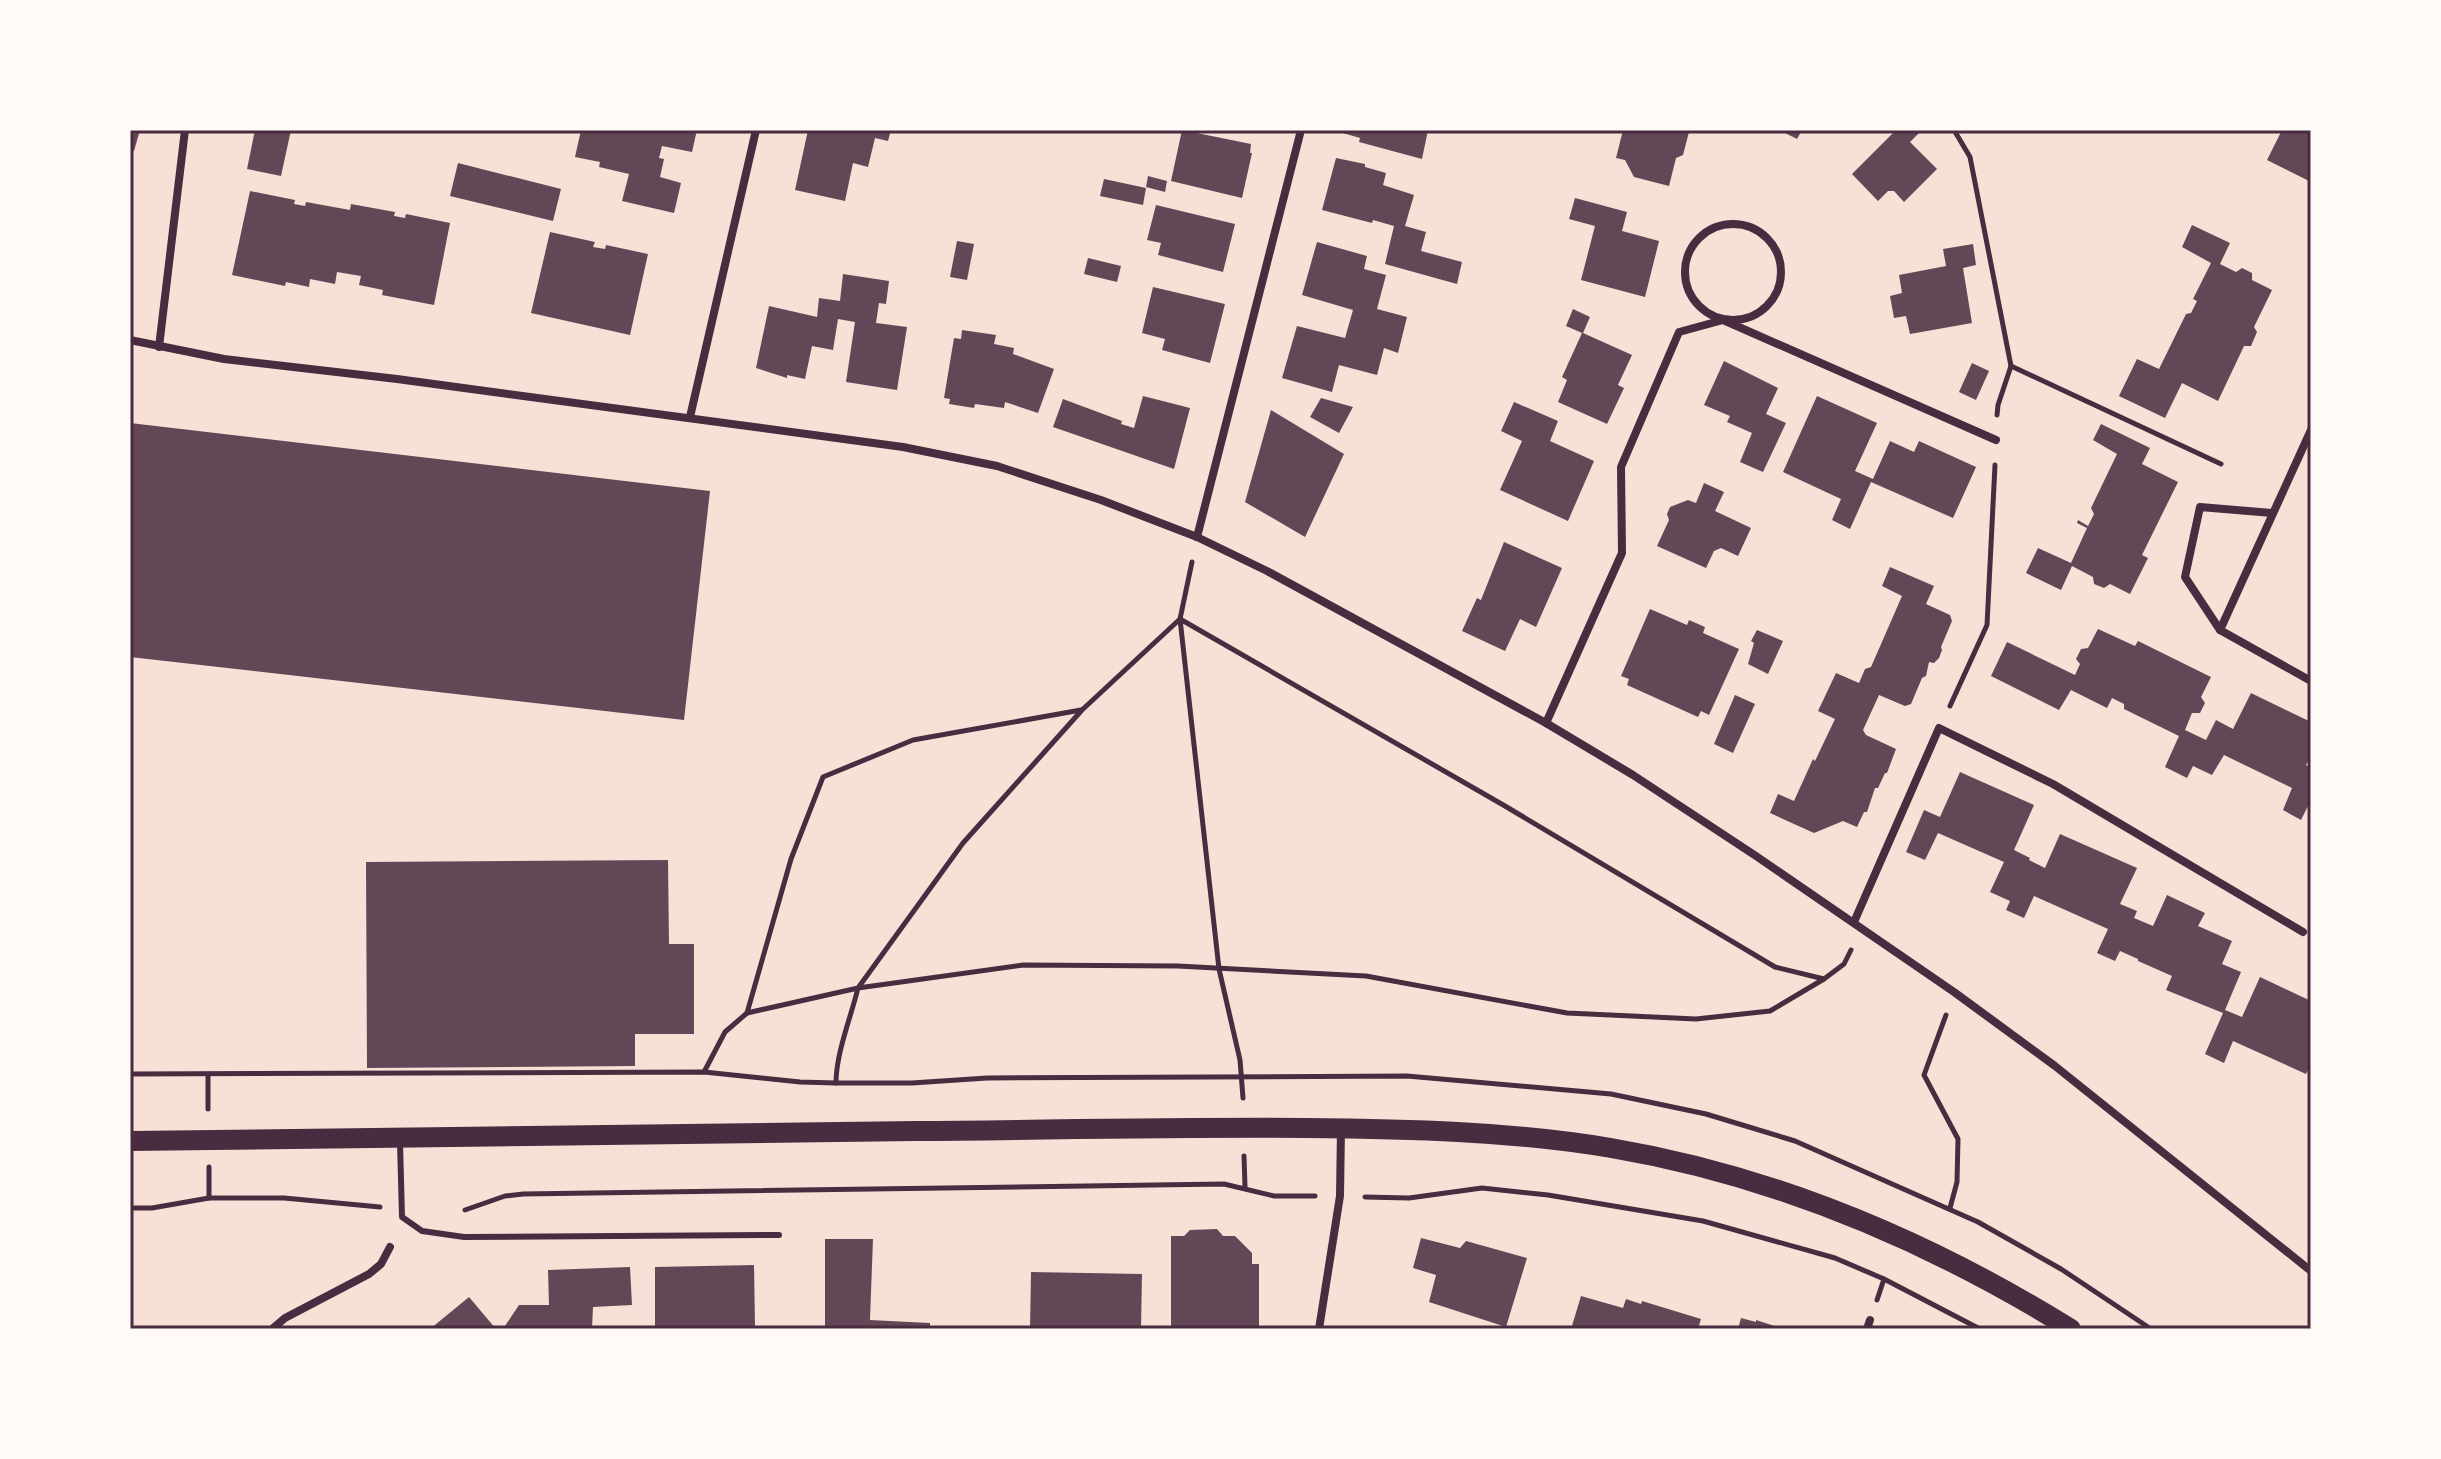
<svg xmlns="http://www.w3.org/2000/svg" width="2441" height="1459" viewBox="0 0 2441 1459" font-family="'Asap Condensed',sans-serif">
  <rect width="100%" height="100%" fill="#f7e1d7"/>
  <g fill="#644757">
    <path d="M 130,130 L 140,130 L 134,151 L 130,150 Z"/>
    <path d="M 255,130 L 291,130 L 281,176 L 247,169 Z"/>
    <path d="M 581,130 L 697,130 L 692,152 L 662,146 L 659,158 L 664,159 L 660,177 L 681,183 L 674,213 L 622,201 L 629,174 L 599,167 L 600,162 L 575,157 Z"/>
    <path d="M 808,130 L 891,130 L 888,141 L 875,138 L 868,167 L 853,163 L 845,201 L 795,190 Z"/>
    <path d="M 1182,130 L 1251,144 L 1250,153 L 1252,153 L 1242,198 L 1171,181 Z"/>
    <path d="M 1428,130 L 1422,159 L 1359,142 L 1360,138 L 1336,131 Z"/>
    <path d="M 1623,130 L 1689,132 L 1683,155 L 1676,158 L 1669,186 L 1634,177 L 1625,160 L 1616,158 Z"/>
    <path d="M 1779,130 L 1802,130 L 1797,139 Z"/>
    <path d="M 1890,130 L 1922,130 L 1910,142 L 1937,169 L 1904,202 L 1894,191 L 1888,191 L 1878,201 L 1852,174 L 1893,133 Z"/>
    <path d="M 2282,130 L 2311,130 L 2311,182 L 2267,160 Z"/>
    <path d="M 1336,158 L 1365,164 L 1365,167 L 1386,173 L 1383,185 L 1414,195 L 1405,226 L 1426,232 L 1421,251 L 1462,262 L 1457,284 L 1385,264 L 1394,226 L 1373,220 L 1372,223 L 1322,210 Z"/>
    <path d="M 458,163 L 561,189 L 553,221 L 450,196 Z"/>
    <path d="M 1148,176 L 1167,181 L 1165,192 L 1146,187 Z"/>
    <path d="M 1104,179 L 1146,188 L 1143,205 L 1100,196 Z"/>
    <path d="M 250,191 L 295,200 L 294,204 L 305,206 L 306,202 L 350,210 L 351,204 L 395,212 L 394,216 L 405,218 L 406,214 L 450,223 L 434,305 L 382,295 L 383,290 L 359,285 L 361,276 L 337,272 L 335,284 L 310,279 L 309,287 L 286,282 L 285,286 L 232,275 Z"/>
    <path d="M 1575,198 L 1627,212 L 1622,231 L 1659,241 L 1645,297 L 1581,280 L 1595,226 L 1569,219 Z"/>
    <path d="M 1156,205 L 1235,224 L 1223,272 L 1158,255 L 1161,243 L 1147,240 Z"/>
    <path d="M 2192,225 L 2230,243 L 2220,264 L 2236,272 L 2242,268 L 2252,273 L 2252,280 L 2272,290 L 2254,327 L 2257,332 L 2251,346 L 2244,346 L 2218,401 L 2182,383 L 2165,418 L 2119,396 L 2137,359 L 2159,369 L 2186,314 L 2191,313 L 2197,301 L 2193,299 L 2211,263 L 2182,247 Z"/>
    <path d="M 550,232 L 595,242 L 593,247 L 605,249 L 606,245 L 648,254 L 630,335 L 531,313 Z"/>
    <path d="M 957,241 L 974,244 L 967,280 L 950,277 Z"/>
    <path d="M 1317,242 L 1367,256 L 1364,269 L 1386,275 L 1377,309 L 1407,317 L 1398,353 L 1384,348 L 1377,375 L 1339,365 L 1332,392 L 1282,378 L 1297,326 L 1345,338 L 1353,310 L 1302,295 Z"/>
    <path d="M 1973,244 L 1976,265 L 1963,268 L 1972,323 L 1910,334 L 1906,316 L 1894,318 L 1890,296 L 1902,293 L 1899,275 L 1946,266 L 1943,249 Z"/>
    <path d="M 1088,258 L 1121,266 L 1117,282 L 1084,274 Z"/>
    <path d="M 843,274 L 889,281 L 886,304 L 879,303 L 876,323 L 907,327 L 897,390 L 846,382 L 855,322 L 838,319 L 833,350 L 812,346 L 805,379 L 787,375 L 787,378 L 756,368 L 769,306 L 817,317 L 819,298 L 840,301 Z"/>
    <path d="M 1153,287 L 1225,304 L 1210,363 L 1162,350 L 1165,339 L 1142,333 Z"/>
    <path d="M 1573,309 L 1590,317 L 1583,333 L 1632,355 L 1618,385 L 1624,388 L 1607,424 L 1558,402 L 1567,380 L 1562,377 L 1582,333 L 1566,326 Z"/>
    <path d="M 962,330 L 996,335 L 994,344 L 1014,348 L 1013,354 L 1054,369 L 1038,413 L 1005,402 L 1004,408 L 975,404 L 974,408 L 949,404 L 950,399 L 944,398 L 954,338 L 961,339 Z"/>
    <path d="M 1724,361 L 1778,388 L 1766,414 L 1786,423 L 1763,472 L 1740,462 L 1752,433 L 1727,422 L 1730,416 L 1704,405 Z"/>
    <path d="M 1972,363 L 1989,371 L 1976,400 L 1959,392 Z"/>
    <path d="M 1143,396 L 1190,408 L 1174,469 L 1053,427 L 1063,399 L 1122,421 L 1121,424 L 1134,428 Z"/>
    <path d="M 1817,396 L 1877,423 L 1855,471 L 1873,479 L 1890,441 L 1914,452 L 1919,441 L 1976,467 L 1953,518 L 1871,482 L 1850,529 L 1832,520 L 1841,499 L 1783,472 Z"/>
    <path d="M 1321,398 L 1353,407 L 1339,433 L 1310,417 Z"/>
    <path d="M 1514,402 L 1558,421 L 1550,441 L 1594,461 L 1568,521 L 1500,490 L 1522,441 L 1501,431 Z"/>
    <path d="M 1271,410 L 1344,454 L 1305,537 L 1245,502 Z"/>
    <path d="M 130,423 L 710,491 L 684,720 L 130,657 Z"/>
    <path d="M 2101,424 L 2150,448 L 2142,464 L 2178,482 L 2142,555 L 2148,558 L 2130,594 L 2110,584 L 2104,588 L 2094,584 L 2093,577 L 2072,566 L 2061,590 L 2026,573 L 2038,548 L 2071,563 L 2087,528 L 2077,523 L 2078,520 L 2088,526 L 2094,514 L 2091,508 L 2117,454 L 2093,440 Z"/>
    <path d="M 1704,483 L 1724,492 L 1715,511 L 1751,528 L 1738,556 L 1721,548 L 1714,551 L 1706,568 L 1657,546 L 1669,520 L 1667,514 L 1670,507 L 1688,500 L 1696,503 Z"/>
    <path d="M 1504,542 L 1562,568 L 1536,627 L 1520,619 L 1505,651 L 1462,631 L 1477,598 L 1481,600 Z"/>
    <path d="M 1890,567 L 1934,586 L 1926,604 L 1950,615 L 1952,621 L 1941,647 L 1942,650 L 1939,658 L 1934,663 L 1929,662 L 1926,676 L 1922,678 L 1911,704 L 1905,706 L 1879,695 L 1863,730 L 1866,735 L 1896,749 L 1887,773 L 1885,773 L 1878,788 L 1875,788 L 1867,812 L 1864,812 L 1857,827 L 1843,821 L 1814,833 L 1770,813 L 1778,794 L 1794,801 L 1813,759 L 1815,761 L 1835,719 L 1818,711 L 1836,673 L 1859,683 L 1865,669 L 1871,667 L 1902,596 L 1882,586 Z"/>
    <path d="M 1650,609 L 1687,625 L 1689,620 L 1705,627 L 1703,633 L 1739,649 L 1709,715 L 1701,711 L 1698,717 L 1627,685 L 1629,679 L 1621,676 Z"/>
    <path d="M 2098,629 L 2135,646 L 2138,641 L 2211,677 L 2201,697 L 2205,703 L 2200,713 L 2192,713 L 2185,730 L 2206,740 L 2216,720 L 2233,729 L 2251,693 L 2311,722 L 2311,756 L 2306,765 L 2311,768 L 2311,800 L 2301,820 L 2283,810 L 2292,788 L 2224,755 L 2212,775 L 2193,766 L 2187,778 L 2165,767 L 2179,736 L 2124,709 L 2124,704 L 2112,698 L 2107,708 L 2071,690 L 2059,710 L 1991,676 L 2007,642 L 2075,675 L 2080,664 L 2076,659 L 2081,649 L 2088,648 Z"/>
    <path d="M 1757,630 L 1783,641 L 1768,674 L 1748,664 L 1754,643 L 1751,641 Z"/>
    <path d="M 1735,695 L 1755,704 L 1733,753 L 1714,744 Z"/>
    <path d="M 1960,772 L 2034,805 L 2014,850 L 2030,858 L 2029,860 L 2045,868 L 2060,834 L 2137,868 L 2120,904 L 2137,911 L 2134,918 L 2153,926 L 2167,895 L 2205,913 L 2198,926 L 2232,941 L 2222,964 L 2241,972 L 2225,1010 L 2242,1017 L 2260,977 L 2311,1001 L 2311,1064 L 2306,1074 L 2233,1041 L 2224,1063 L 2205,1054 L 2223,1013 L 2166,990 L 2172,976 L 2138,961 L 2138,959 L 2120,951 L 2115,961 L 2097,953 L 2108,929 L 2034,896 L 2024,918 L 2006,910 L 2010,901 L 1990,892 L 2004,862 L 1938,833 L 1925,860 L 1906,852 L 1924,810 L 1940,817 Z"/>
    <path d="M 668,860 L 669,944 L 694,944 L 694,1034 L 635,1034 L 635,1066 L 367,1068 L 366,862 Z"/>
    <path d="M 1217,1229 L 1223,1236 L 1235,1236 L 1252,1253 L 1252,1264 L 1259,1264 L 1259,1329 L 1178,1329 L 1178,1326 L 1171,1326 L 1171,1236 L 1184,1236 L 1190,1230 Z"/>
    <path d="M 1421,1238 L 1460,1248 L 1466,1241 L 1527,1258 L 1506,1327 L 1429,1302 L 1436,1275 L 1413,1268 Z"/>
    <path d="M 825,1239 L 873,1239 L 870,1320 L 930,1323 L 930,1329 L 825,1329 Z"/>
    <path d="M 754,1265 L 755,1326 L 655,1327 L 655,1267 Z"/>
    <path d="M 630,1267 L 632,1305 L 593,1307 L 592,1329 L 503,1329 L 519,1305 L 549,1305 L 548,1270 Z"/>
    <path d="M 1031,1272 L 1142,1274 L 1141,1329 L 1030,1329 Z"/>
    <path d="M 1581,1296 L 1623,1308 L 1626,1299 L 1641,1304 L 1642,1301 L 1701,1319 L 1698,1329 L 1571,1329 Z"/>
    <path d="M 469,1297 L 496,1329 L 430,1329 Z"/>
    <path d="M 1741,1318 L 1756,1322 L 1756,1320 L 1784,1329 L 1738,1329 Z"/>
  </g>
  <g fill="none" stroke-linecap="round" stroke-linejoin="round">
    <g stroke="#4a2c40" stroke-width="5">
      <path d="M 1954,130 L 1970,157 L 2011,366 L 1998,405 L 1997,415"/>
      <path d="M 2011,366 L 2221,464"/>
      <path d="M 1192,562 L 1180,619 L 1219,969 L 1240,1060 L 1243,1098"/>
      <path d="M 1950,706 L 1987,625 L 1995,465"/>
      <path d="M 747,1013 L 791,859 L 823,777 L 913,740 L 1081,710"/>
      <path d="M 1946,1015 L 1924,1075 L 1958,1139 L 1957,1182 L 1950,1208"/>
      <path d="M 704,1072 L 725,1032 L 747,1013 L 858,988 L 963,843 L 1082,710 L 1180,619 L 1505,806 L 1775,967 L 1824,979"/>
      <path d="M 130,1074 L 704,1072 L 800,1082 L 836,1083 L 912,1083 L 987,1078 L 1407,1076 L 1611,1094 L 1706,1114 L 1795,1141 L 1978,1222 L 2061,1269 L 2151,1329"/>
      <path d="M 208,1074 L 208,1109"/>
      <path d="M 836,1083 C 836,1053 851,1017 858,988 L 1023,965 L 1178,966 L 1366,976 L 1567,1013 L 1696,1019 L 1770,1011 L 1824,979 L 1844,964 L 1851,950"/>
      <path d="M 1244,1156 L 1245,1187"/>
      <path d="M 209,1167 L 209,1198"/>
      <path d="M 1365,1197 L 1409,1198 L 1482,1188 L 1548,1195 L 1703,1221 L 1835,1258 L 1884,1279 L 1980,1329"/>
      <path d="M 130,1208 L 152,1208 L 209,1198 L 284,1198 L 380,1207"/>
      <path d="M 465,1210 L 505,1196 L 523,1194 L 1224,1184 L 1274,1196 L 1315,1196"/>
      <path d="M 1877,1300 L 1884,1279"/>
    </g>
    <path stroke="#4a2c40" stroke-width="6" d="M 400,1142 L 402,1217 L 422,1231 L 464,1237 L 779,1235"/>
    <g stroke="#4a2c40" stroke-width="8">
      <circle cx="1733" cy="272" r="48"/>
      <path d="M 130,340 L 224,359 L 397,379 L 903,447 L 997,466 L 1101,500 L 1197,537 L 1267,571 L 1546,723 L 1633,775 L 1756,856 L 1954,992 L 2055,1066 L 2311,1271"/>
      <path d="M 159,347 L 185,130"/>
      <path d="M 690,417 L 756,130"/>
      <path d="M 2311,430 L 2220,630 L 2311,681"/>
      <path d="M 1197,537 L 1301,130"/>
      <path d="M 2220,630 L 2185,577 L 2200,507 L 2272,513"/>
      <path d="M 1546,723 L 1622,553 L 1621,467 L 1679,332 L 1723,320 L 1996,440"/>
      <path d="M 1854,922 L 1939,728 L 2053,784 L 2303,932"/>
      <path d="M 272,1329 L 285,1318 L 369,1274 L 381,1264 L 390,1247"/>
      <path d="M 1319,1329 L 1340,1196 L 1341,1128"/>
      <path d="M 1867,1329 L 1870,1320"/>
    </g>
    <path stroke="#4a2c40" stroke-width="20" d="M 130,1141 C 392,1138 654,1135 916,1131 C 1045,1130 1174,1127 1304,1128 C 1406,1129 1510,1131 1611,1148 C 1776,1176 1929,1241 2071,1329"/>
  </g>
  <rect width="2441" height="1459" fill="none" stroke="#fffaf5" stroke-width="264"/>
  <rect x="132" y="132" width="2177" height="1195" fill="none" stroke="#4a2c40" stroke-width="3"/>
</svg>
